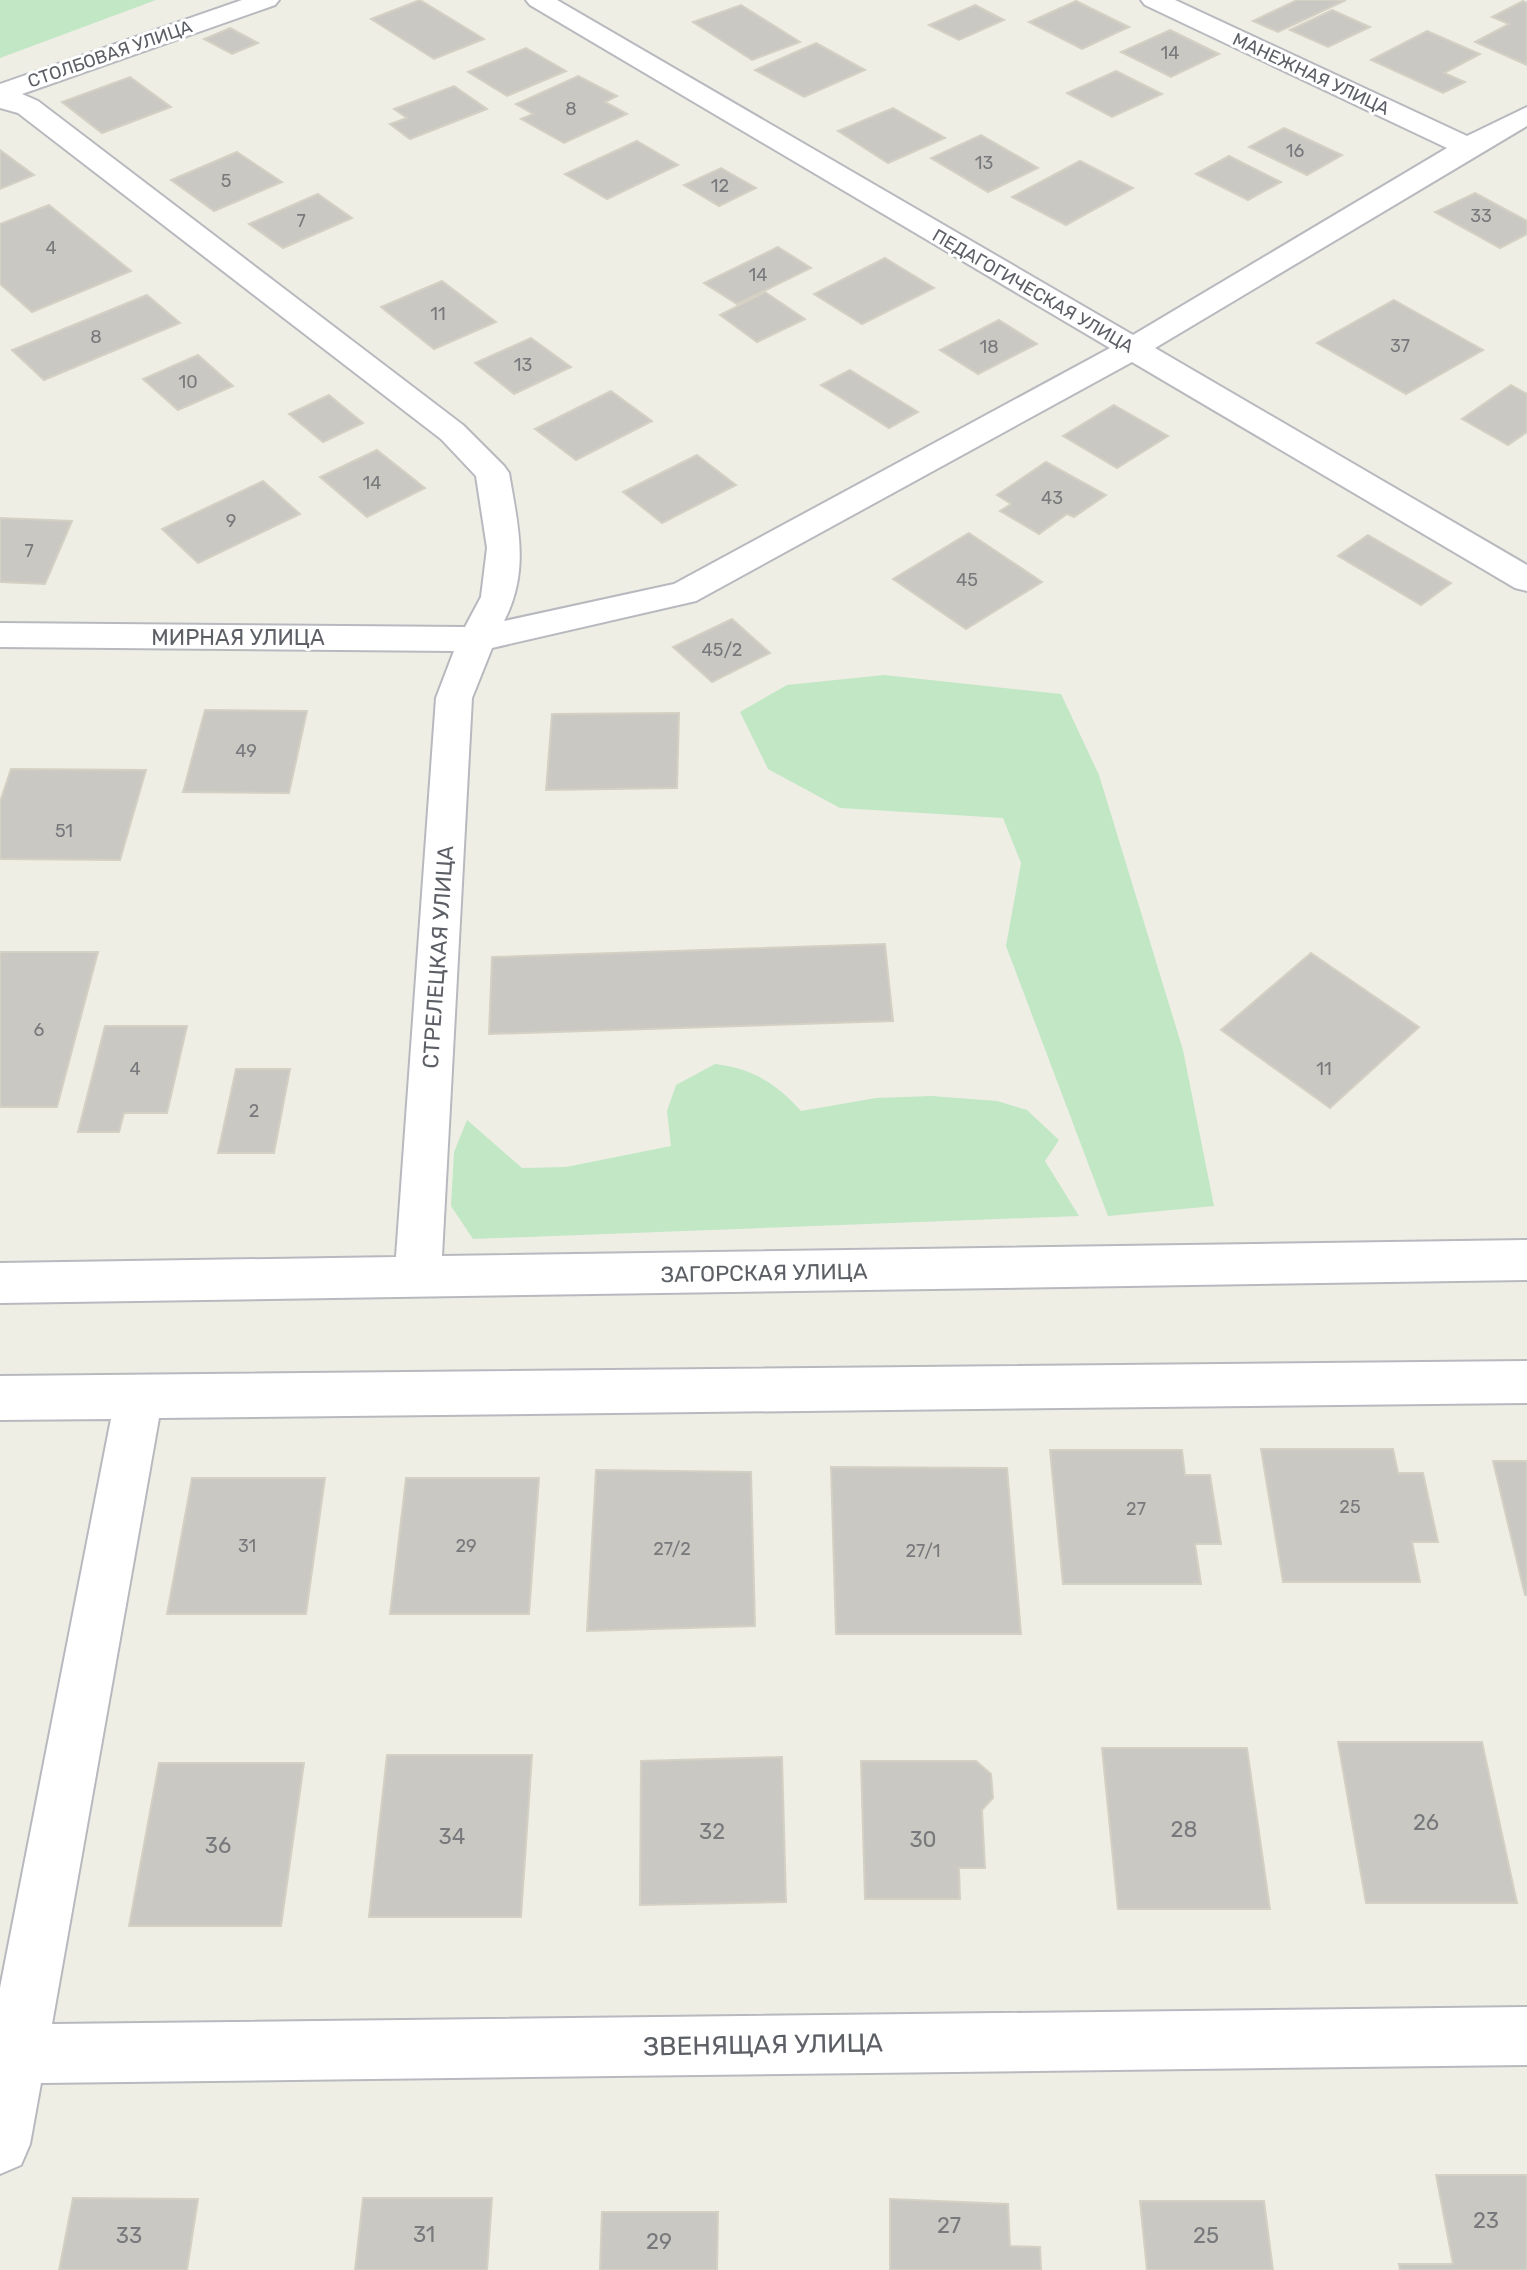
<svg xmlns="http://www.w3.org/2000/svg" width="1527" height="2270" viewBox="0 0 1527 2270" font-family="Rubik,sans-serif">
  <rect width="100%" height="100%" fill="#efeee5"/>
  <g fill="#c1e7c5">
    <path d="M 0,0 L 156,0 L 0,58 Z"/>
    <path d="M 884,675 L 1061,694 L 1099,775 L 1183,1050 L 1214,1206 L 1108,1216 L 1006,946 L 1021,863 L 1003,818 L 840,808 L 768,769 L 740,712 L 787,685 Z"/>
    <path d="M 715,1064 C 752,1068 777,1084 801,1111 L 876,1098 L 932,1096 L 997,1101 L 1027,1110 L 1059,1140 L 1045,1161 L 1079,1216 L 473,1239 L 451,1206 L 454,1152 L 467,1120 L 522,1168 L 566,1167 L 671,1146 L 667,1111 L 676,1085 Z"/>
  </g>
  <g fill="#cac8c2" stroke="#d4d0c3" stroke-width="2">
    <path d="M 420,0 L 484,39 L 434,59 L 371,19 Z"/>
    <path d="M 1297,0 L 1346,0 L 1278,32 L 1253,21 Z"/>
    <path d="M 1076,1 L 1129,27 L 1082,49 L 1029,22 Z"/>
    <path d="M 1523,1 L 1527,3 L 1527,65 L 1475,42 L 1509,24 L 1492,17 Z"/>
    <path d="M 741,5 L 800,42 L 752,60 L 693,22 Z"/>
    <path d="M 975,5 L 1004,20 L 959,40 L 929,25 Z"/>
    <path d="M 1332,10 L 1370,27 L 1328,47 L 1290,30 Z"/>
    <path d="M 230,28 L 258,43 L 232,54 L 204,39 Z"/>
    <path d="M 1170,30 L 1219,54 L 1171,77 L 1121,52 Z"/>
    <path d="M 1427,31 L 1480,54 L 1444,73 L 1465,82 L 1443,93 L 1371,60 Z"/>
    <path d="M 816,43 L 865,70 L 804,97 L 755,70 Z"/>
    <path d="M 526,48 L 566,71 L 507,96 L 468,72 Z"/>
    <path d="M 1116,71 L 1162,94 L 1112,117 L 1067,93 Z"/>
    <path d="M 578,76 L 617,96 L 605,102 L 627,114 L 564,143 L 521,119 L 533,114 L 516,104 Z"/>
    <path d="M 130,77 L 171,107 L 102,133 L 62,102 Z"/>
    <path d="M 454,86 L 487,109 L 410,139 L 390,124 L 407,118 L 394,109 Z"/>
    <path d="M 893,108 L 945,138 L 888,163 L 838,131 Z"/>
    <path d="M 1284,128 L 1342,155 L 1307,175 L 1249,147 Z"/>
    <path d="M 981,135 L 1038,168 L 988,192 L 931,158 Z"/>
    <path d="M 637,141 L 678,165 L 607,199 L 565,174 Z"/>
    <path d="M 0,150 L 34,175 L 0,189 Z"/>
    <path d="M 237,152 L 282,182 L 214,211 L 171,180 Z"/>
    <path d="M 1229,156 L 1281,182 L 1248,200 L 1196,174 Z"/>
    <path d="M 1080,161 L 1133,188 L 1066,225 L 1012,197 Z"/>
    <path d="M 721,168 L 756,188 L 719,206 L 684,185 Z"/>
    <path d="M 1475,193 L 1527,221 L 1527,234 L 1500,248 L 1435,212 Z"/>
    <path d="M 318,194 L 352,218 L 283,248 L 249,224 Z"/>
    <path d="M 49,205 L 131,271 L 32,312 L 0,284 L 0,224 Z"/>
    <path d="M 778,247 L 811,268 L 737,304 L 704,283 Z"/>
    <path d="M 885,258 L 934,288 L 862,324 L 814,294 Z"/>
    <path d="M 442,281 L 496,322 L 434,349 L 381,307 Z"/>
    <path d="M 765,292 L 805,319 L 757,342 L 720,315 Z"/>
    <path d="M 147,295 L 180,323 L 44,380 L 12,350 Z"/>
    <path d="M 1394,300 L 1483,350 L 1406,394 L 1317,343 Z"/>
    <path d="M 999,320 L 1037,344 L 978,374 L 940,350 Z"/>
    <path d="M 531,338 L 571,367 L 514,394 L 475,363 Z"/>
    <path d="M 198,355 L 233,386 L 178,410 L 143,379 Z"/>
    <path d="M 850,370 L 918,412 L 889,428 L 821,385 Z"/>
    <path d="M 1511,385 L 1527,394 L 1527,432 L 1508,445 L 1462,419 Z"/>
    <path d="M 611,391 L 652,421 L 576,460 L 535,429 Z"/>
    <path d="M 329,395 L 363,423 L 323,442 L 289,414 Z"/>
    <path d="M 1114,405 L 1168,436 L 1117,468 L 1063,436 Z"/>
    <path d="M 377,450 L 425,488 L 367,517 L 320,477 Z"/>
    <path d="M 697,455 L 736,485 L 662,523 L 623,492 Z"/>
    <path d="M 1046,462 L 1106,495 L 1074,517 L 1067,514 L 1039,534 L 1000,511 L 1011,504 L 997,495 Z"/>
    <path d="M 263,481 L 300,514 L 198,563 L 162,529 Z"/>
    <path d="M 0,518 L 72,521 L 45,584 L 0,582 Z"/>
    <path d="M 969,533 L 1042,582 L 966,629 L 893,579 Z"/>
    <path d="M 1368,535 L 1451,583 L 1421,605 L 1338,556 Z"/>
    <path d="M 732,619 L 770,653 L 712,682 L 673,647 Z"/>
    <path d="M 205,710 L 307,711 L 289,793 L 183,792 Z"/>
    <path d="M 679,713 L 677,788 L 546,790 L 552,714 Z"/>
    <path d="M 11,769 L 146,770 L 120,860 L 0,859 L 0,802 Z"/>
    <path d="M 885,944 L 893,1021 L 489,1034 L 492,957 Z"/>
    <path d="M 0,952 L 98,952 L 57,1107 L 0,1107 Z"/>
    <path d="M 1311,953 L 1419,1027 L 1330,1108 L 1221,1030 Z"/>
    <path d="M 105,1026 L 187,1026 L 167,1113 L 124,1113 L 119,1132 L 78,1132 Z"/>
    <path d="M 236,1069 L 290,1069 L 274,1153 L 218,1153 Z"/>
    <path d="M 1261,1449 L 1393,1449 L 1398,1473 L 1423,1473 L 1438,1542 L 1412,1542 L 1420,1582 L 1283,1582 Z"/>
    <path d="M 1050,1450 L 1182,1450 L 1185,1475 L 1210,1475 L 1221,1544 L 1195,1544 L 1201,1584 L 1063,1584 Z"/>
    <path d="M 1493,1461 L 1527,1461 L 1527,1595 L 1525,1595 Z"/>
    <path d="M 831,1467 L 1007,1468 L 1021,1634 L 836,1634 Z"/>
    <path d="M 596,1470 L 751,1472 L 755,1626 L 587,1631 Z"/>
    <path d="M 192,1478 L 325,1478 L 306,1614 L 167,1614 Z"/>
    <path d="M 406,1478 L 539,1478 L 529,1614 L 390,1614 Z"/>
    <path d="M 1338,1742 L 1482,1742 L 1517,1903 L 1366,1903 Z"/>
    <path d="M 1102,1748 L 1247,1748 L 1270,1909 L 1118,1909 Z"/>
    <path d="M 387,1755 L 532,1755 L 521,1917 L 369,1917 Z"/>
    <path d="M 782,1757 L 786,1902 L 640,1905 L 641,1761 Z"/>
    <path d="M 861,1761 L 976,1761 L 991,1774 L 993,1798 L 982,1810 L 985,1868 L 959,1868 L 960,1899 L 865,1899 Z"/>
    <path d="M 159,1763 L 304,1763 L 281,1926 L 129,1926 Z"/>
    <path d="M 1436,2175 L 1527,2175 L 1527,2270 L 1400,2270 L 1399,2264 L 1453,2264 Z"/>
    <path d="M 73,2198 L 198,2199 L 187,2270 L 59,2270 Z"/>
    <path d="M 363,2198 L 492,2198 L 487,2270 L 355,2270 Z"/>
    <path d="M 890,2199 L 1008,2204 L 1010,2246 L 1040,2247 L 1041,2270 L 890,2270 Z"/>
    <path d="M 1140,2201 L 1264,2201 L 1273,2270 L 1147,2270 Z"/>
    <path d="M 602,2212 L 718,2212 L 717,2270 L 600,2270 Z"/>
  </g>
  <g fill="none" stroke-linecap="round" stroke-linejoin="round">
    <g stroke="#b7b9bf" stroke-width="4">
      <g id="minor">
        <path d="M 242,0 L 279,0 L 275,5 L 22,94 L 38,101 L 463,425 L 504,466 L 509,473 C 518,526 530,571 504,621 L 674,584 L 1110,348 L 530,5 L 526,0 L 557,0 L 1133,335 L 1447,148 L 1145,5 L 1141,0 L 1175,0 L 1467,136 L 1527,107 L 1527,126 L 1155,348 L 1527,565 L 1527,591 L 1515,588 L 1132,362 L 696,601 L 492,648 L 472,698 L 442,1256 L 1527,1240 L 1527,1280 L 0,1303 L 0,1263 L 396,1257 L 436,698 L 454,651 L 0,647 L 0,623 L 465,627 L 481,597 L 487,548 L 476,476 L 441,439 L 18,113 L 0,108 L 0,84 Z"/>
        <path d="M 1527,1361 L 1527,1403 L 159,1418 L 52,2024 L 1527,2007 L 1527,2065 L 41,2083 L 30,2144 L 21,2165 L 0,2174 L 0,1988 L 111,1419 L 0,1420 L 0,1376 Z"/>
      </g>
    </g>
    <use href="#minor" fill="#fff" fill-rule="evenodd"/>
  </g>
  <g text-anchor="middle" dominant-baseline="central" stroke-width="6" stroke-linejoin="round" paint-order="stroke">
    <g font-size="18" fill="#78797c">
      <text x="1170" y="53">14</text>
      <text x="571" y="109">8</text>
      <text x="1295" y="151">16</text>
      <text x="984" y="163">13</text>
      <text x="226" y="181">5</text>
      <text x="720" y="186">12</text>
      <text x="1481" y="216">33</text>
      <text x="301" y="221">7</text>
      <text x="51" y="248">4</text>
      <text x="758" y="275">14</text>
      <text x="438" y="314">11</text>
      <text x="96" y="337">8</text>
      <text x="1400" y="346">37</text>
      <text x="989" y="347">18</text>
      <text x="523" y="365">13</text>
      <text x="188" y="382">10</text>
      <text x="372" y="483">14</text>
      <text x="1052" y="498">43</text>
      <text x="231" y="521">9</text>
      <text x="29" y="551">7</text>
      <text x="967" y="580">45</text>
      <text x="722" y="650">45/2</text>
      <text x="246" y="751">49</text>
      <text x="64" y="831">51</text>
      <text x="39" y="1030">6</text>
      <text x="135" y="1069">4</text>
      <text x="1324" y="1069">11</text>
      <text x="254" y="1111">2</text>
      <text x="1350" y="1507">25</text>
      <text x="1136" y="1509">27</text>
      <text x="247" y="1546">31</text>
      <text x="466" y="1546">29</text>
      <text x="672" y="1549">27/2</text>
      <text x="923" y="1551">27/1</text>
    </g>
    <g font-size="18" fill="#5c5f65" stroke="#fff">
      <text transform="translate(110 54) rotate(-19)">СТОЛБОВАЯ УЛИЦА</text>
      <text transform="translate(1311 74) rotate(25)">МАНЕЖНАЯ УЛИЦА</text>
      <text transform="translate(1033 291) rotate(30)">ПЕДАГОГИЧЕСКАЯ УЛИЦА</text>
    </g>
    <g font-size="22" fill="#5c5f65" stroke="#fff">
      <text x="238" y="637">МИРНАЯ УЛИЦА</text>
      <text transform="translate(438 957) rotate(-86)">СТРЕЛЕЦКАЯ УЛИЦА</text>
      <text transform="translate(764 1273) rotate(-1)">ЗАГОРСКАЯ УЛИЦА</text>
    </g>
    <g font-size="22" fill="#78797c">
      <text x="1426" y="1822">26</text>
      <text x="1184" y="1829">28</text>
      <text x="712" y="1831">32</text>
      <text x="452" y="1836">34</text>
      <text x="923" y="1839">30</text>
      <text x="218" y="1845">36</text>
      <text x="1486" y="2220">23</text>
      <text x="949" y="2225">27</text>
      <text x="424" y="2234">31</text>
      <text x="129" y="2235">33</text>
      <text x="1206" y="2235">25</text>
      <text x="659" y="2241">29</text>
    </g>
    <g font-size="26" fill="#5c5f65" stroke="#fff">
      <text transform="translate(763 2045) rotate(-1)">ЗВЕНЯЩАЯ УЛИЦА</text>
    </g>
  </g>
</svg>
